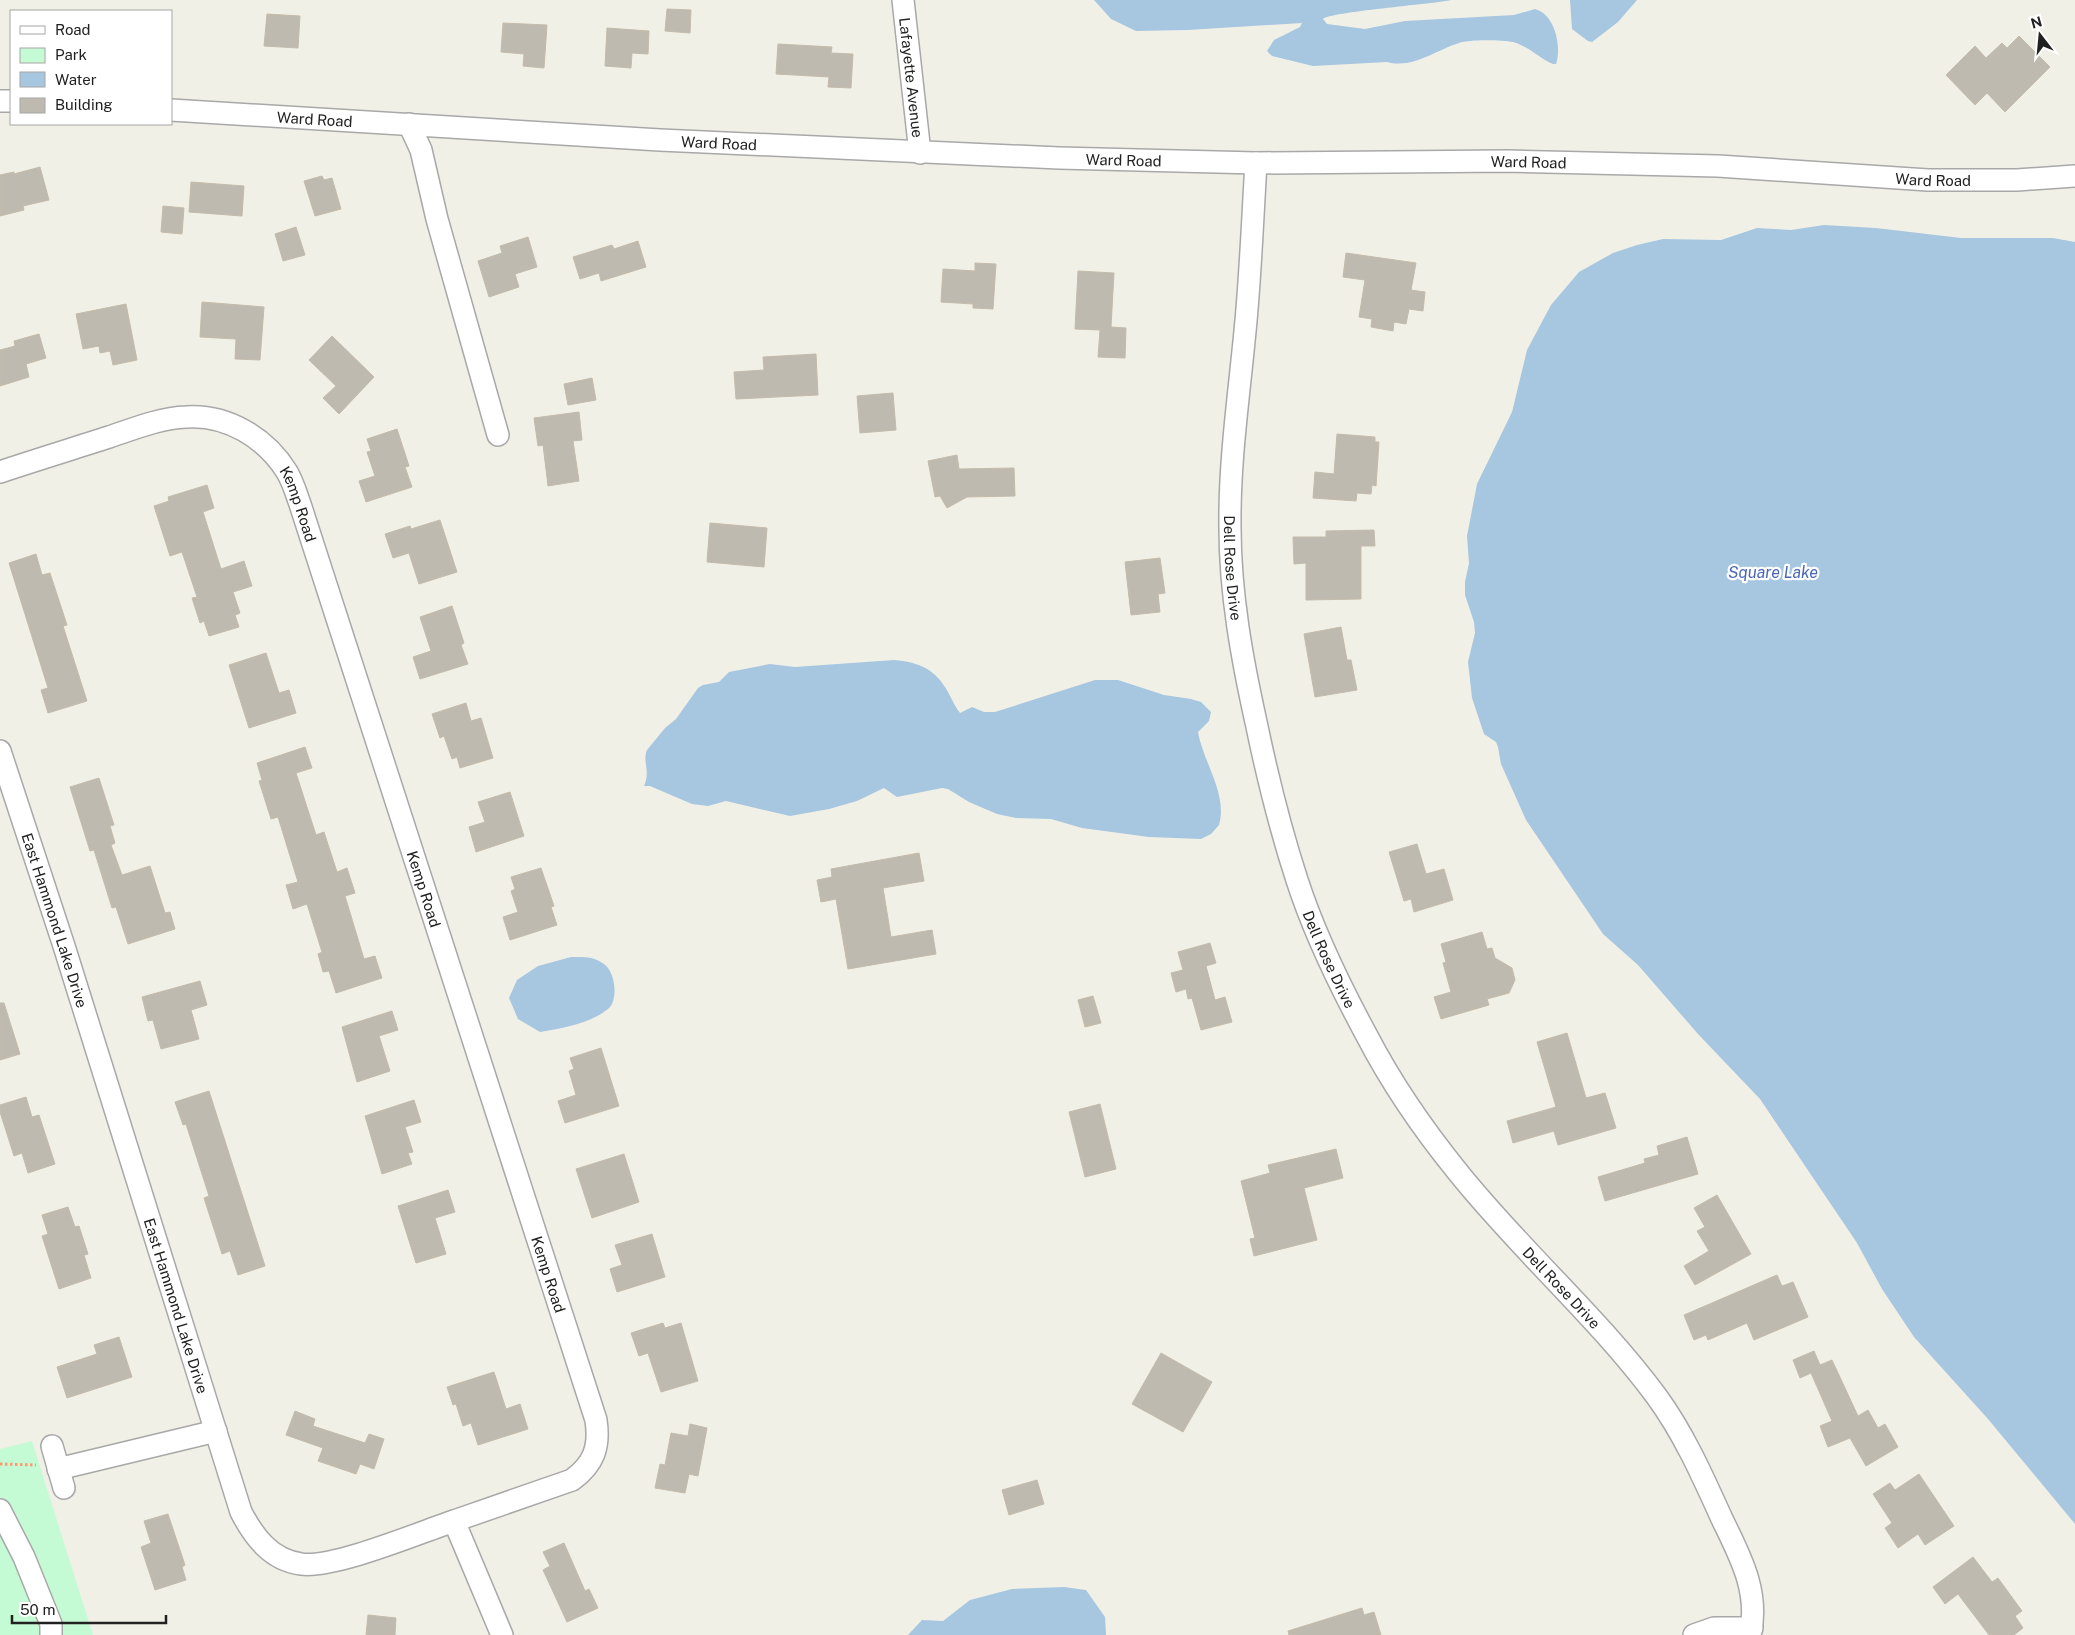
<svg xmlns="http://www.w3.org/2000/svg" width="2075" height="1635" viewBox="0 0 2075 1635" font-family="'Public Sans',sans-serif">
  <rect width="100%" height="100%" fill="#f1f0e7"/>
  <path fill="#c4fbd5" d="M 32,1441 L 93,1635 L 0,1635 L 0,1449 Z"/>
  <g fill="#a7c6e0">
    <path d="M 1094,0 L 1451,0 C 1433,4 1329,12 1323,19 L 1327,24 L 1365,29 L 1405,21 L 1514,15 L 1535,9 C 1555,14 1562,47 1556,64 L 1553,64 C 1539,58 1528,46 1513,42 C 1502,40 1470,39 1459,43 C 1436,50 1413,69 1387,62 L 1313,66 L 1272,56 L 1267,51 L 1274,40 L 1300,27 L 1302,23 L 1188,30 L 1136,31 L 1111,19 Z"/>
    <path d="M 1570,0 L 1637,0 L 1618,22 L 1592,42 L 1588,41 L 1572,29 Z"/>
    <path d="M 1824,225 L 1876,228 L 1961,238 L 2053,238 L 2075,242 L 2075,1524 L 1988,1419 L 1914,1337 L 1882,1289 L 1857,1243 L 1760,1099 L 1698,1034 L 1638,965 L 1603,934 L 1526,820 L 1501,764 L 1498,747 L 1496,742 L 1484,734 L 1472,698 L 1468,662 L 1475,633 L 1474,622 L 1465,595 L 1465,582 L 1469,563 L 1467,536 L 1477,484 L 1512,412 L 1527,350 L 1551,305 L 1579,272 L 1613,253 L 1637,245 L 1663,239 L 1721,240 L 1757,228 L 1791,230 Z"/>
    <path d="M 894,660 C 920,662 936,670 948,692 C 952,699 955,707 960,713 L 972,707 L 984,712 L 995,712 L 1095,680 L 1118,680 L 1164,695 L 1191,699 L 1201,702 L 1211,712 L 1209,721 L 1198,732 C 1203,762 1228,794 1219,825 L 1211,834 L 1201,839 L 1149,837 L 1082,828 L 1051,819 L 1016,818 L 997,814 L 969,802 L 948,789 L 942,788 L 897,797 L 884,788 L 857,801 L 829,809 L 790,816 L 726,801 L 708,806 L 692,804 L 650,786 L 644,786 C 651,770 642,762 647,750 L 665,728 L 676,719 L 698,688 L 703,685 L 719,682 L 729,672 L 770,664 L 795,667 Z"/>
    <path d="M 571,957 C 584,957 593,956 604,964 C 615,971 619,1000 608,1009 C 589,1024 563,1028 540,1032 L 518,1019 L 509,998 L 517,980 L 538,966 Z"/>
    <path d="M 1064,1587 L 1086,1590 L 1105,1617 L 1106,1635 L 908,1635 L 922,1620 L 943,1621 L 970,1600 L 1012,1589 Z"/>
  </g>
  <g fill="#bfbab0" stroke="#c4bba9">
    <path d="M 667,9 L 691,10 L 690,33 L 665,31 Z"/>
    <path d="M 267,14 L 300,16 L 298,48 L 264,46 Z"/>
    <path d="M 503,23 L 547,25 L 544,68 L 523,66 L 524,54 L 501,52 Z"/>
    <path d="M 607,28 L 649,31 L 648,54 L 632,53 L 631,68 L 605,66 Z"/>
    <path d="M 2019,36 L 2050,67 L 2005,112 L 1987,93 L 1975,105 L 1946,75 L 1975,46 L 1986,58 L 2002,43 L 2007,48 Z"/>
    <path d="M 778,44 L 832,47 L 831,53 L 853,54 L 851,88 L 828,87 L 829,77 L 776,74 Z"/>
    <path d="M 40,167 L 49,200 L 23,206 L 24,210 L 0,216 L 0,175 L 14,172 L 14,174 Z"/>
    <path d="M 322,176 L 324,180 L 332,178 L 341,209 L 315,216 L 304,181 Z"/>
    <path d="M 191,182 L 244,186 L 242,216 L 189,212 Z"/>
    <path d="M 163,206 L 184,208 L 182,234 L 161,232 Z"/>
    <path d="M 296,227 L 305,255 L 283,261 L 275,234 Z"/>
    <path d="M 528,237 L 537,267 L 515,274 L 519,287 L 489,297 L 478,261 L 502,253 L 500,246 Z"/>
    <path d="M 638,241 L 646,267 L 601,281 L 599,273 L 580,279 L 573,257 L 612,245 L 614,249 Z"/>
    <path d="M 1346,253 L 1416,263 L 1411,290 L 1425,292 L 1423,311 L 1409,309 L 1406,324 L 1394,322 L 1393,331 L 1371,327 L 1372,319 L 1359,317 L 1365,280 L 1343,277 Z"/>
    <path d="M 975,263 L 996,264 L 993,309 L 973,308 L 973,304 L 941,302 L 943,269 L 975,271 Z"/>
    <path d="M 1078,271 L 1114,273 L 1111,327 L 1126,328 L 1125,358 L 1098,357 L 1100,330 L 1075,329 Z"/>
    <path d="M 202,302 L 264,307 L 260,360 L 235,359 L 236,339 L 200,337 Z"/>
    <path d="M 126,304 L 137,360 L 113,365 L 110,351 L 100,353 L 99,346 L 83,349 L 76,314 Z"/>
    <path d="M 39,334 L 46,358 L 26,364 L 29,377 L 0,386 L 0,350 L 15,346 L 14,341 Z"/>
    <path d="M 332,336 L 374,377 L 339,414 L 323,398 L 336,386 L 309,360 Z"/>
    <path d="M 816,354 L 818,395 L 736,399 L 734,372 L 764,370 L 763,357 Z"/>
    <path d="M 592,378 L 596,400 L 568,405 L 564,384 Z"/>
    <path d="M 893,393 L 896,430 L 860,433 L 857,396 Z"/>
    <path d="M 579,412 L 582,440 L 573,441 L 579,481 L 548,486 L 543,445 L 538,446 L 534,418 Z"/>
    <path d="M 397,429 L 409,466 L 405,467 L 412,487 L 366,502 L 359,481 L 375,476 L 367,452 L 371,451 L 367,439 Z"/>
    <path d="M 1337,434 L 1375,437 L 1375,442 L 1379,442 L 1376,486 L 1372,485 L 1371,494 L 1357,493 L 1356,501 L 1313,498 L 1315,472 L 1334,474 Z"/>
    <path d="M 957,455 L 959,469 L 1014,468 L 1015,496 L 967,497 L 947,508 L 940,496 L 935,497 L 928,461 Z"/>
    <path d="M 207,485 L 214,508 L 203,512 L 221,569 L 244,561 L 252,586 L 233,592 L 240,613 L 235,615 L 239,627 L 209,636 L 204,621 L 200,623 L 192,598 L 197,597 L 182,552 L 170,556 L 154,506 L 169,501 L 168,497 Z"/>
    <path d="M 440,520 L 457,572 L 419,584 L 409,553 L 393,558 L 385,534 L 410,526 L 411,529 Z"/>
    <path d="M 710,523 L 767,528 L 764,567 L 707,562 Z"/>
    <path d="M 1374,530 L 1375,546 L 1361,546 L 1361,599 L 1306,600 L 1306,563 L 1294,564 L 1293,537 L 1326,537 L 1326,531 Z"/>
    <path d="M 36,554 L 42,575 L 50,573 L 67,625 L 63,626 L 87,701 L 48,713 L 41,690 L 48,688 L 9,563 Z"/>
    <path d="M 1160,558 L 1165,593 L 1158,594 L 1160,612 L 1131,615 L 1125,562 Z"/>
    <path d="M 452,606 L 464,643 L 461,645 L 468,664 L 420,679 L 413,657 L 431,651 L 420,617 Z"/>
    <path d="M 1341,627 L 1347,660 L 1351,660 L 1357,690 L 1315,697 L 1304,634 Z"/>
    <path d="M 266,653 L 279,693 L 289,690 L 296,713 L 249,728 L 229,665 Z"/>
    <path d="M 466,703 L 471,721 L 481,718 L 493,758 L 460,768 L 457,757 L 452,759 L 444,736 L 440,738 L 432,714 Z"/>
    <path d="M 305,747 L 312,768 L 296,773 L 316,835 L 324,832 L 337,872 L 347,868 L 355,893 L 345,896 L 364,959 L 375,956 L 382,978 L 336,993 L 329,971 L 323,972 L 318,954 L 322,952 L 307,904 L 293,909 L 286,885 L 298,882 L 278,817 L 271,819 L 259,781 L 262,780 L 257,763 Z"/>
    <path d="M 99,778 L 114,825 L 110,826 L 115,843 L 111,845 L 122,875 L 150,866 L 165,913 L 170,912 L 175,929 L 128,944 L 116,907 L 112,908 L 94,850 L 90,851 L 70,787 Z"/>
    <path d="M 510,792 L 524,836 L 476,852 L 469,827 L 485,822 L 478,802 Z"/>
    <path d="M 1417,844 L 1426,874 L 1444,869 L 1453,900 L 1414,912 L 1411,899 L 1404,901 L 1389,852 Z"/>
    <path d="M 919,853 L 924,881 L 883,888 L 891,937 L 932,930 L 936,954 L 848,969 L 836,899 L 821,902 L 817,880 L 832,877 L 831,869 Z"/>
    <path d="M 541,868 L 554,906 L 551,907 L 557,925 L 510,940 L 503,917 L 518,912 L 511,891 L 515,889 L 511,877 Z"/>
    <path d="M 1482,932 L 1487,949 L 1492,948 L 1495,958 L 1512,968 L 1515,980 L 1509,993 L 1487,999 L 1489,1005 L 1441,1019 L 1434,997 L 1451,992 L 1443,963 L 1446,962 L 1441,944 Z"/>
    <path d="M 1210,943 L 1216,963 L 1206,966 L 1215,1000 L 1225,997 L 1232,1022 L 1201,1030 L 1192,998 L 1188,999 L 1186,989 L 1176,992 L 1171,973 L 1183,970 L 1178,952 Z"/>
    <path d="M 200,981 L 207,1005 L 191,1010 L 199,1039 L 161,1049 L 153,1020 L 148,1021 L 142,997 Z"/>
    <path d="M 1093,996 L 1101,1023 L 1085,1027 L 1078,1000 Z"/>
    <path d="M 0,1003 L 4,1003 L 20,1054 L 0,1060 Z"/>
    <path d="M 392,1011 L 398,1030 L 379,1036 L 390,1071 L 357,1082 L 342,1027 Z"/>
    <path d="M 1567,1033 L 1586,1098 L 1605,1093 L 1616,1128 L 1558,1145 L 1554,1131 L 1513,1143 L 1507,1121 L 1556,1107 L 1537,1042 Z"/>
    <path d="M 601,1048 L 619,1106 L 565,1123 L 558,1101 L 576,1095 L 569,1071 L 574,1069 L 570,1058 Z"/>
    <path d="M 209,1091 L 265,1266 L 238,1275 L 230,1251 L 222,1254 L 204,1198 L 209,1196 L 186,1124 L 183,1125 L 175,1102 Z"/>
    <path d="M 26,1097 L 32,1117 L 39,1115 L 55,1164 L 28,1173 L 22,1153 L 14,1156 L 0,1112 L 0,1105 Z"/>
    <path d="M 414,1100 L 421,1122 L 405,1127 L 413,1152 L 408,1153 L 412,1164 L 382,1174 L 365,1116 Z"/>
    <path d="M 1100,1104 L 1116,1169 L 1085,1177 L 1069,1112 Z"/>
    <path d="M 1687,1137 L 1698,1174 L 1605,1201 L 1598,1177 L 1645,1163 L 1644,1159 L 1659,1155 L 1657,1146 Z"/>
    <path d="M 1336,1149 L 1343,1178 L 1304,1188 L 1317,1240 L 1254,1256 L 1250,1239 L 1255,1238 L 1241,1181 L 1270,1173 L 1268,1165 Z"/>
    <path d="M 624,1154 L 639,1202 L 592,1218 L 576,1169 Z"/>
    <path d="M 448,1190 L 455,1212 L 435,1218 L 446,1254 L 416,1263 L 398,1206 Z"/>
    <path d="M 1717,1195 L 1751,1254 L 1695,1285 L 1684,1266 L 1709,1251 L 1697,1231 L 1705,1227 L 1694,1208 Z"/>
    <path d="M 68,1207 L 75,1227 L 79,1226 L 88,1254 L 84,1255 L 91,1278 L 59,1289 L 42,1236 L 48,1234 L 42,1215 Z"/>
    <path d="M 652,1234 L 665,1277 L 617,1292 L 610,1269 L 622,1265 L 615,1245 Z"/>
    <path d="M 1777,1275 L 1782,1286 L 1793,1282 L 1808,1317 L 1754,1340 L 1747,1323 L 1708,1340 L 1706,1335 L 1694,1340 L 1684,1315 Z"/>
    <path d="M 663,1323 L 665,1328 L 681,1323 L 698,1381 L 661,1392 L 648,1353 L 639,1356 L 631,1333 Z"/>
    <path d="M 119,1337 L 132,1377 L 67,1398 L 57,1367 L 97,1354 L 94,1345 Z"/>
    <path d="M 1814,1351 L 1820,1365 L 1832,1360 L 1858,1416 L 1868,1410 L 1878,1428 L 1885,1424 L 1898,1447 L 1866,1466 L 1850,1438 L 1828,1447 L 1820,1426 L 1832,1421 L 1811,1373 L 1800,1378 L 1793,1360 Z"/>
    <path d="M 1161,1353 L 1212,1382 L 1183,1432 L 1132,1404 Z"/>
    <path d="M 494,1372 L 506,1409 L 520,1404 L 528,1429 L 478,1445 L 471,1423 L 463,1426 L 456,1404 L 453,1405 L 447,1387 Z"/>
    <path d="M 295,1411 L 315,1419 L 313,1426 L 365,1443 L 369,1434 L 384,1439 L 374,1469 L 360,1464 L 356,1474 L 318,1461 L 323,1448 L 286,1435 Z"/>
    <path d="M 690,1424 L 707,1428 L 698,1476 L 689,1474 L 685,1493 L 655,1488 L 660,1464 L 665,1465 L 671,1433 L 688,1436 Z"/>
    <path d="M 1919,1474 L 1954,1526 L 1925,1545 L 1918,1534 L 1898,1548 L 1885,1528 L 1892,1523 L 1873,1494 L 1890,1483 L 1895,1490 Z"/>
    <path d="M 1037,1480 L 1044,1504 L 1009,1515 L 1002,1490 Z"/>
    <path d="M 168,1514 L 185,1565 L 182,1567 L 186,1580 L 155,1590 L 141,1547 L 151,1543 L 144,1521 Z"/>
    <path d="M 564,1543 L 585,1591 L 589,1589 L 598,1608 L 567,1622 L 543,1570 L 550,1566 L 543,1552 Z"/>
    <path d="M 1973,1557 L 1992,1582 L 1998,1578 L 2022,1611 L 2015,1616 L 2023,1628 L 2014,1635 L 1989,1635 L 1958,1594 L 1945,1604 L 1933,1587 Z"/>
    <path d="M 1362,1608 L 1364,1615 L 1374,1612 L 1381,1635 L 1289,1635 L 1288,1631 Z"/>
    <path d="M 368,1615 L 396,1618 L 395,1635 L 366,1635 Z"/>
  </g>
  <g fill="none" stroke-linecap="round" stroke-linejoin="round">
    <g stroke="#a8a8a8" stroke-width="24">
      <g id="minor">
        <path id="s1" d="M 903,0 L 920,153"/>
        <path d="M 0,101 L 11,101"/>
        <path id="s2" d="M 171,110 L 660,140 L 1059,158 L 1256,163 L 1507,161 L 1718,166 L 1928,180 L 2017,180 L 2075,176"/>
        <path d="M 409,124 L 421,150 L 437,219 L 498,435"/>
        <path id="s3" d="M 1256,163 C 1253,212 1251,261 1247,309 C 1241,383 1229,455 1230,528 C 1230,593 1242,659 1256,722 C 1267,775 1280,828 1297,880 C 1314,933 1340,986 1367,1036 C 1392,1084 1423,1129 1457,1171 C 1520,1250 1597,1316 1657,1397 C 1684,1434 1703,1477 1722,1519 C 1740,1556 1760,1592 1750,1635"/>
        <path id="s4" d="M 0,472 C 36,460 72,449 109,437 C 133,429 160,418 186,417 C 227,414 266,438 287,472 C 293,482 296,493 300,504 L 596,1420 C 600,1447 594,1464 572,1480 L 454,1521"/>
        <path id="s5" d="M 0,751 L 64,946 L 241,1512 C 254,1537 271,1560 301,1564 C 333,1569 421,1532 454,1521 L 502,1635"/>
        <path d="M 52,1446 L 64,1488"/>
        <path d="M 58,1469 L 216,1431"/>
        <path d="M 0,1510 L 24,1557 L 51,1624 L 51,1635"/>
        <path d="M 1694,1635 L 1714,1628 L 1752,1628"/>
      </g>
    </g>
    <path stroke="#fe9b6c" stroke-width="3" stroke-dasharray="2.5 2.5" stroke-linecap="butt" d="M 0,1464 L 36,1465"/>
    <use href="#minor" stroke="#fff" stroke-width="21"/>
  </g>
  <g text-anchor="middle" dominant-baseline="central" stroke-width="4.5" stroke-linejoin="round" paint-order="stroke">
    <g font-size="15" fill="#212121" stroke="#fff">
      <text stroke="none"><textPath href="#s1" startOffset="78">Lafayette Avenue</textPath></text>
      <text stroke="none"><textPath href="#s2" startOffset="144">Ward Road</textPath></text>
      <text stroke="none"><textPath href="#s2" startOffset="549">Ward Road</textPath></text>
      <text stroke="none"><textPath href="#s2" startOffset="954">Ward Road</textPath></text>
      <text stroke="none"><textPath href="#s2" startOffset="1359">Ward Road</textPath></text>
      <text stroke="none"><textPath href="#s2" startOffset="1764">Ward Road</textPath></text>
      <text stroke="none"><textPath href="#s4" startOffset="349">Kemp Road</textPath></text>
      <text stroke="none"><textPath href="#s3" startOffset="406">Dell Rose Drive</textPath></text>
      <text stroke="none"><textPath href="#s4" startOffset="754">Kemp Road</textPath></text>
      <text stroke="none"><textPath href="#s5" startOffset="178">East Hammond Lake Drive</textPath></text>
      <text stroke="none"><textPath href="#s3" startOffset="811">Dell Rose Drive</textPath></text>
      <text stroke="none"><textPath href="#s4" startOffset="1159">Kemp Road</textPath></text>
      <text stroke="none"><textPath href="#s3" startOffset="1216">Dell Rose Drive</textPath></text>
      <text stroke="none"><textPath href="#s5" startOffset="582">East Hammond Lake Drive</textPath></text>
    </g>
    <g font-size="16" font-style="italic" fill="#4967b5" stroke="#fff">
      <text x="1773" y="572">Square Lake</text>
    </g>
  </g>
  <rect x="10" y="10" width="162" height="115" fill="#ffffff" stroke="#a6a6a6"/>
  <rect x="20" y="26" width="25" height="8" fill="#ffffff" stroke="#a6a6a6"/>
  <text x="55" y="35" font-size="15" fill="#212121">Road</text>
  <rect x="20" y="48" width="25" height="15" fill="#c4fbd5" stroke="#a6a6a6"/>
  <text x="55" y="60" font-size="15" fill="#212121">Park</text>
  <rect x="20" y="72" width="25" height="15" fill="#a7c6e0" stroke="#a6a6a6"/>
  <text x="55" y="85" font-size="15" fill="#212121">Water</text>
  <rect x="20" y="98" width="25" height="15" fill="#bfbab0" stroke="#a6a6a6"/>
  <text x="55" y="110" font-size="15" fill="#212121">Building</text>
  <g transform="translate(2040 35) rotate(344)" stroke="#ffffff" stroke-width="4" paint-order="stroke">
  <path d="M0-4L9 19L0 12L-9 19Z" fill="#212121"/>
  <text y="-8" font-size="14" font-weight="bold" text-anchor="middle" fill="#212121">N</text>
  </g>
  <path d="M12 1615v8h154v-8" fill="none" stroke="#212121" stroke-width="2.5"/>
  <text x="20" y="1615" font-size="15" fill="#212121" stroke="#ffffff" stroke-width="4" paint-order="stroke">50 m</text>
</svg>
